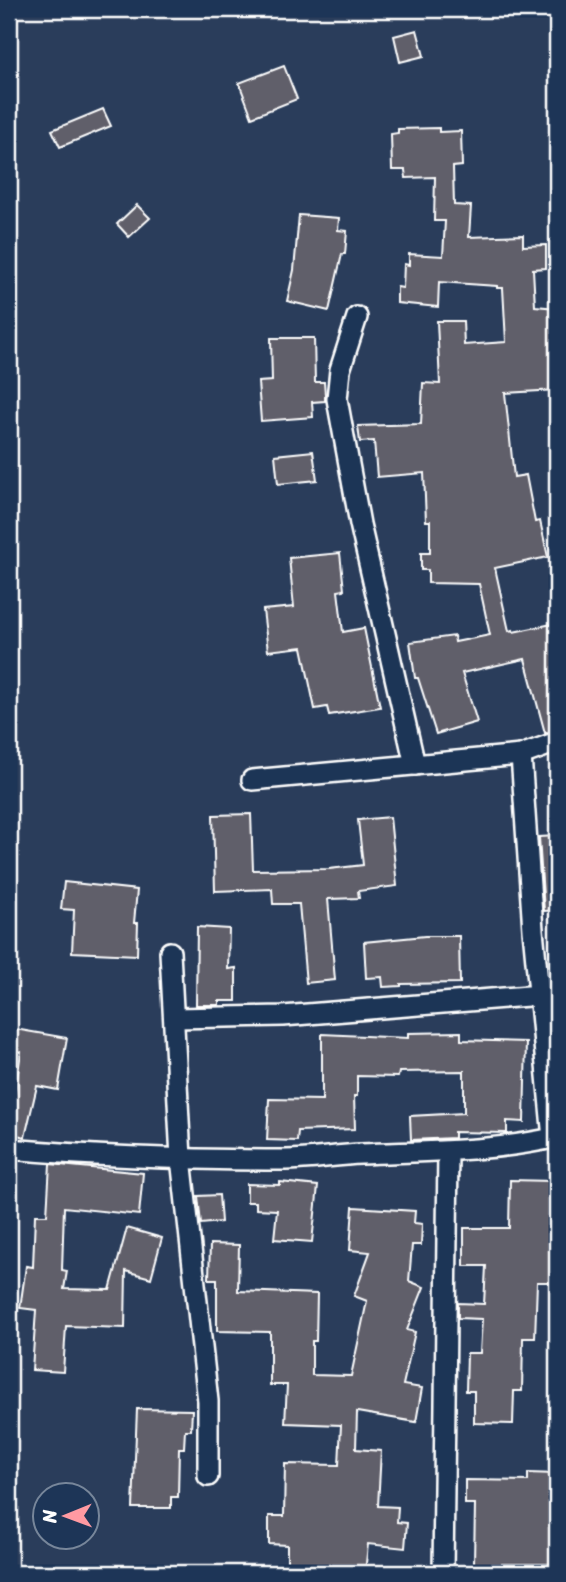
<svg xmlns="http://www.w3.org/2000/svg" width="566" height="1582" viewBox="0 0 566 1582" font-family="Sriracha,sans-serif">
  <rect width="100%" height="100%" fill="#2a3d5b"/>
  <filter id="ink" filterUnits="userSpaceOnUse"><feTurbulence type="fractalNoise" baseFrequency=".0143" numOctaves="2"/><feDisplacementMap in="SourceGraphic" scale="14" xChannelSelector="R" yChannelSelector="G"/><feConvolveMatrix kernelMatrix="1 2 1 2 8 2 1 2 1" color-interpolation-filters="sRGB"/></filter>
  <g filter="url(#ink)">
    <g fill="#605e6a" stroke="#fff" stroke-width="2">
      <path d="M 417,30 L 424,56 L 400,62 L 394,36 Z"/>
      <path d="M 284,66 L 297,99 L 252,117 L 239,83 Z"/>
      <path d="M 103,109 L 111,126 L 60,147 L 52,130 Z"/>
      <path d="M 439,128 L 439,132 L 461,131 L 462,166 L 453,167 L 454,205 L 471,206 L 469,237 L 523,235 L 523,246 L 546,245 L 546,268 L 533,269 L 535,306 L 557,308 L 557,390 L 505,393 L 514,477 L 526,475 L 535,522 L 540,521 L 548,557 L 495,568 L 509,631 L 513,630 L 513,632 L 557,623 L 557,730 L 545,733 L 525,659 L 462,673 L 477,722 L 436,734 L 418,678 L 415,678 L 410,642 L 454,636 L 455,642 L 490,635 L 479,584 L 428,583 L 428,570 L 421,570 L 421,553 L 430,553 L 430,521 L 426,521 L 424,473 L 377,477 L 374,441 L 360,442 L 358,426 L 421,424 L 423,383 L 440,384 L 437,321 L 463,321 L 464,345 L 506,342 L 503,288 L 497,288 L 497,286 L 439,282 L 438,307 L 397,303 L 397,287 L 403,288 L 404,264 L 409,265 L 409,254 L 443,256 L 445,221 L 434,221 L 435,177 L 406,178 L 405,170 L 392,170 L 391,134 L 398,133 L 398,129 Z"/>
      <path d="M 137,205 L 150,218 L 129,237 L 117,224 Z"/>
      <path d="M 299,215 L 339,218 L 338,230 L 347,231 L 345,254 L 342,254 L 329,311 L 287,301 L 294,270 Z"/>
      <path d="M 271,338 L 314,338 L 315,382 L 324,382 L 325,395 L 325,401 L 312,402 L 313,417 L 261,421 L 258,382 L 272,381 Z"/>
      <path d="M 313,451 L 317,480 L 278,484 L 275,455 Z"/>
      <path d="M 340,553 L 344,590 L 338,591 L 343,632 L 364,628 L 380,707 L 329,715 L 327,707 L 315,709 L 302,647 L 268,651 L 263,610 L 294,607 L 289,558 Z"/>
      <path d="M 251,814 L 253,870 L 329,869 L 363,865 L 358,820 L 390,817 L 397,886 L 358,891 L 359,898 L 328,899 L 335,980 L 306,983 L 299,904 L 273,904 L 272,889 L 215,891 L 213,815 Z"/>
      <path d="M 557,836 L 557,910 L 544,911 L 539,837 Z"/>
      <path d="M 64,882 L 137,890 L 134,923 L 138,923 L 137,955 L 72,952 L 74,910 L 61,909 Z"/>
      <path d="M 197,927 L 229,929 L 228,969 L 236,968 L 236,1001 L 219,1001 L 219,1005 L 196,1005 Z"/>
      <path d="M 425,936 L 459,936 L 460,983 L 401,984 L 401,986 L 383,987 L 382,977 L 366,978 L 364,942 Z"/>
      <path d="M 9,1028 L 67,1038 L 58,1090 L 37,1086 L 25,1137 L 9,1133 L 9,1092 L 15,1093 L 21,1052 L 9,1049 Z"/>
      <path d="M 461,1032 L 461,1040 L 526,1042 L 524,1122 L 507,1121 L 507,1133 L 454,1132 L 454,1138 L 411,1140 L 410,1116 L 464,1113 L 464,1071 L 399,1072 L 398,1077 L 357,1076 L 357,1096 L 354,1096 L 355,1129 L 298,1131 L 297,1141 L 267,1140 L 269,1099 L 322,1100 L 322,1034 L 408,1038 L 408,1033 Z"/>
      <path d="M 50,1164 L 143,1173 L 139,1215 L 64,1207 L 62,1270 L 67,1271 L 64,1289 L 110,1290 L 127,1228 L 162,1238 L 151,1278 L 126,1271 L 125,1328 L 66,1326 L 63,1372 L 32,1370 L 36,1310 L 20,1308 L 26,1266 L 33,1267 L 35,1215 L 47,1215 Z"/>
      <path d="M 510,1180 L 552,1181 L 552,1232 L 555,1232 L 555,1282 L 537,1282 L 535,1338 L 523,1338 L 522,1391 L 514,1391 L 513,1424 L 474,1423 L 474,1391 L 466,1391 L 467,1353 L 480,1353 L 482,1319 L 458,1318 L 458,1303 L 484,1304 L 486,1266 L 464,1266 L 464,1228 L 509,1228 Z"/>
      <path d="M 280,1182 L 318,1186 L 312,1242 L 274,1239 L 277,1210 L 256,1209 L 256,1202 L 247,1202 L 247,1184 L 280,1185 Z"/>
      <path d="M 219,1195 L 221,1222 L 201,1224 L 198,1196 Z"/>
      <path d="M 353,1207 L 415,1211 L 414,1223 L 422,1224 L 421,1245 L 412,1245 L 409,1281 L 424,1287 L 407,1330 L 415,1332 L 403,1385 L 422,1388 L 416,1422 L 357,1412 L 356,1449 L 381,1451 L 378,1506 L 398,1507 L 397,1522 L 407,1523 L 405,1548 L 368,1544 L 365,1573 L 287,1573 L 287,1545 L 269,1544 L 269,1516 L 284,1516 L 285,1464 L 339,1465 L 341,1425 L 285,1423 L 287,1385 L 270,1385 L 270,1332 L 217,1331 L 217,1279 L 209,1279 L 210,1244 L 239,1245 L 238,1291 L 317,1294 L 316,1341 L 312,1341 L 312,1375 L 351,1376 L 367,1301 L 354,1296 L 370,1252 L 350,1250 Z"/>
      <path d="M 137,1409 L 192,1410 L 191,1430 L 185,1430 L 184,1448 L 179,1448 L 178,1497 L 171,1497 L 171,1508 L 133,1508 Z"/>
      <path d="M 528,1473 L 556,1474 L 557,1564 L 474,1564 L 475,1504 L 465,1504 L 465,1480 L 528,1481 Z"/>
    </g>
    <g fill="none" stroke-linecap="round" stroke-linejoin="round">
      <g stroke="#fff" stroke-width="24">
        <g id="minor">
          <path d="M 357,317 L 340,370 L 337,399 L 360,524 L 415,765"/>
          <path d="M 521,755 L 533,930 L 553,1138"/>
          <path d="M 252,780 L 521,755 L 557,742"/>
          <path d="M 170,952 L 181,1158 L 208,1401 L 208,1476"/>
          <path d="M 174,1018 L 283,1016 L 541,995"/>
          <path d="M 9,1149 C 101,1157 194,1160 286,1160 C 311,1160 336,1155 361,1154 C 427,1151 493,1152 557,1137"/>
          <path d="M 443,1573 L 448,1152"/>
        </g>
      </g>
      <use href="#minor" stroke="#1d3557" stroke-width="19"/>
    </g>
  </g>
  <rect width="566" height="1582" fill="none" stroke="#1d3557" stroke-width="35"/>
  <rect x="18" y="18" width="531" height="1547" fill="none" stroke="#fff" stroke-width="2.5" filter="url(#ink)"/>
  <g transform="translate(66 1516) rotate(269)"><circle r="33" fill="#1d3557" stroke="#77869a" stroke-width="2"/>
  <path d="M0-5L12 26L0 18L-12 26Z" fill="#ff9aa2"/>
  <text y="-10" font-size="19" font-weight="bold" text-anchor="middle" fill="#ffffff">N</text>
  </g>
</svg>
